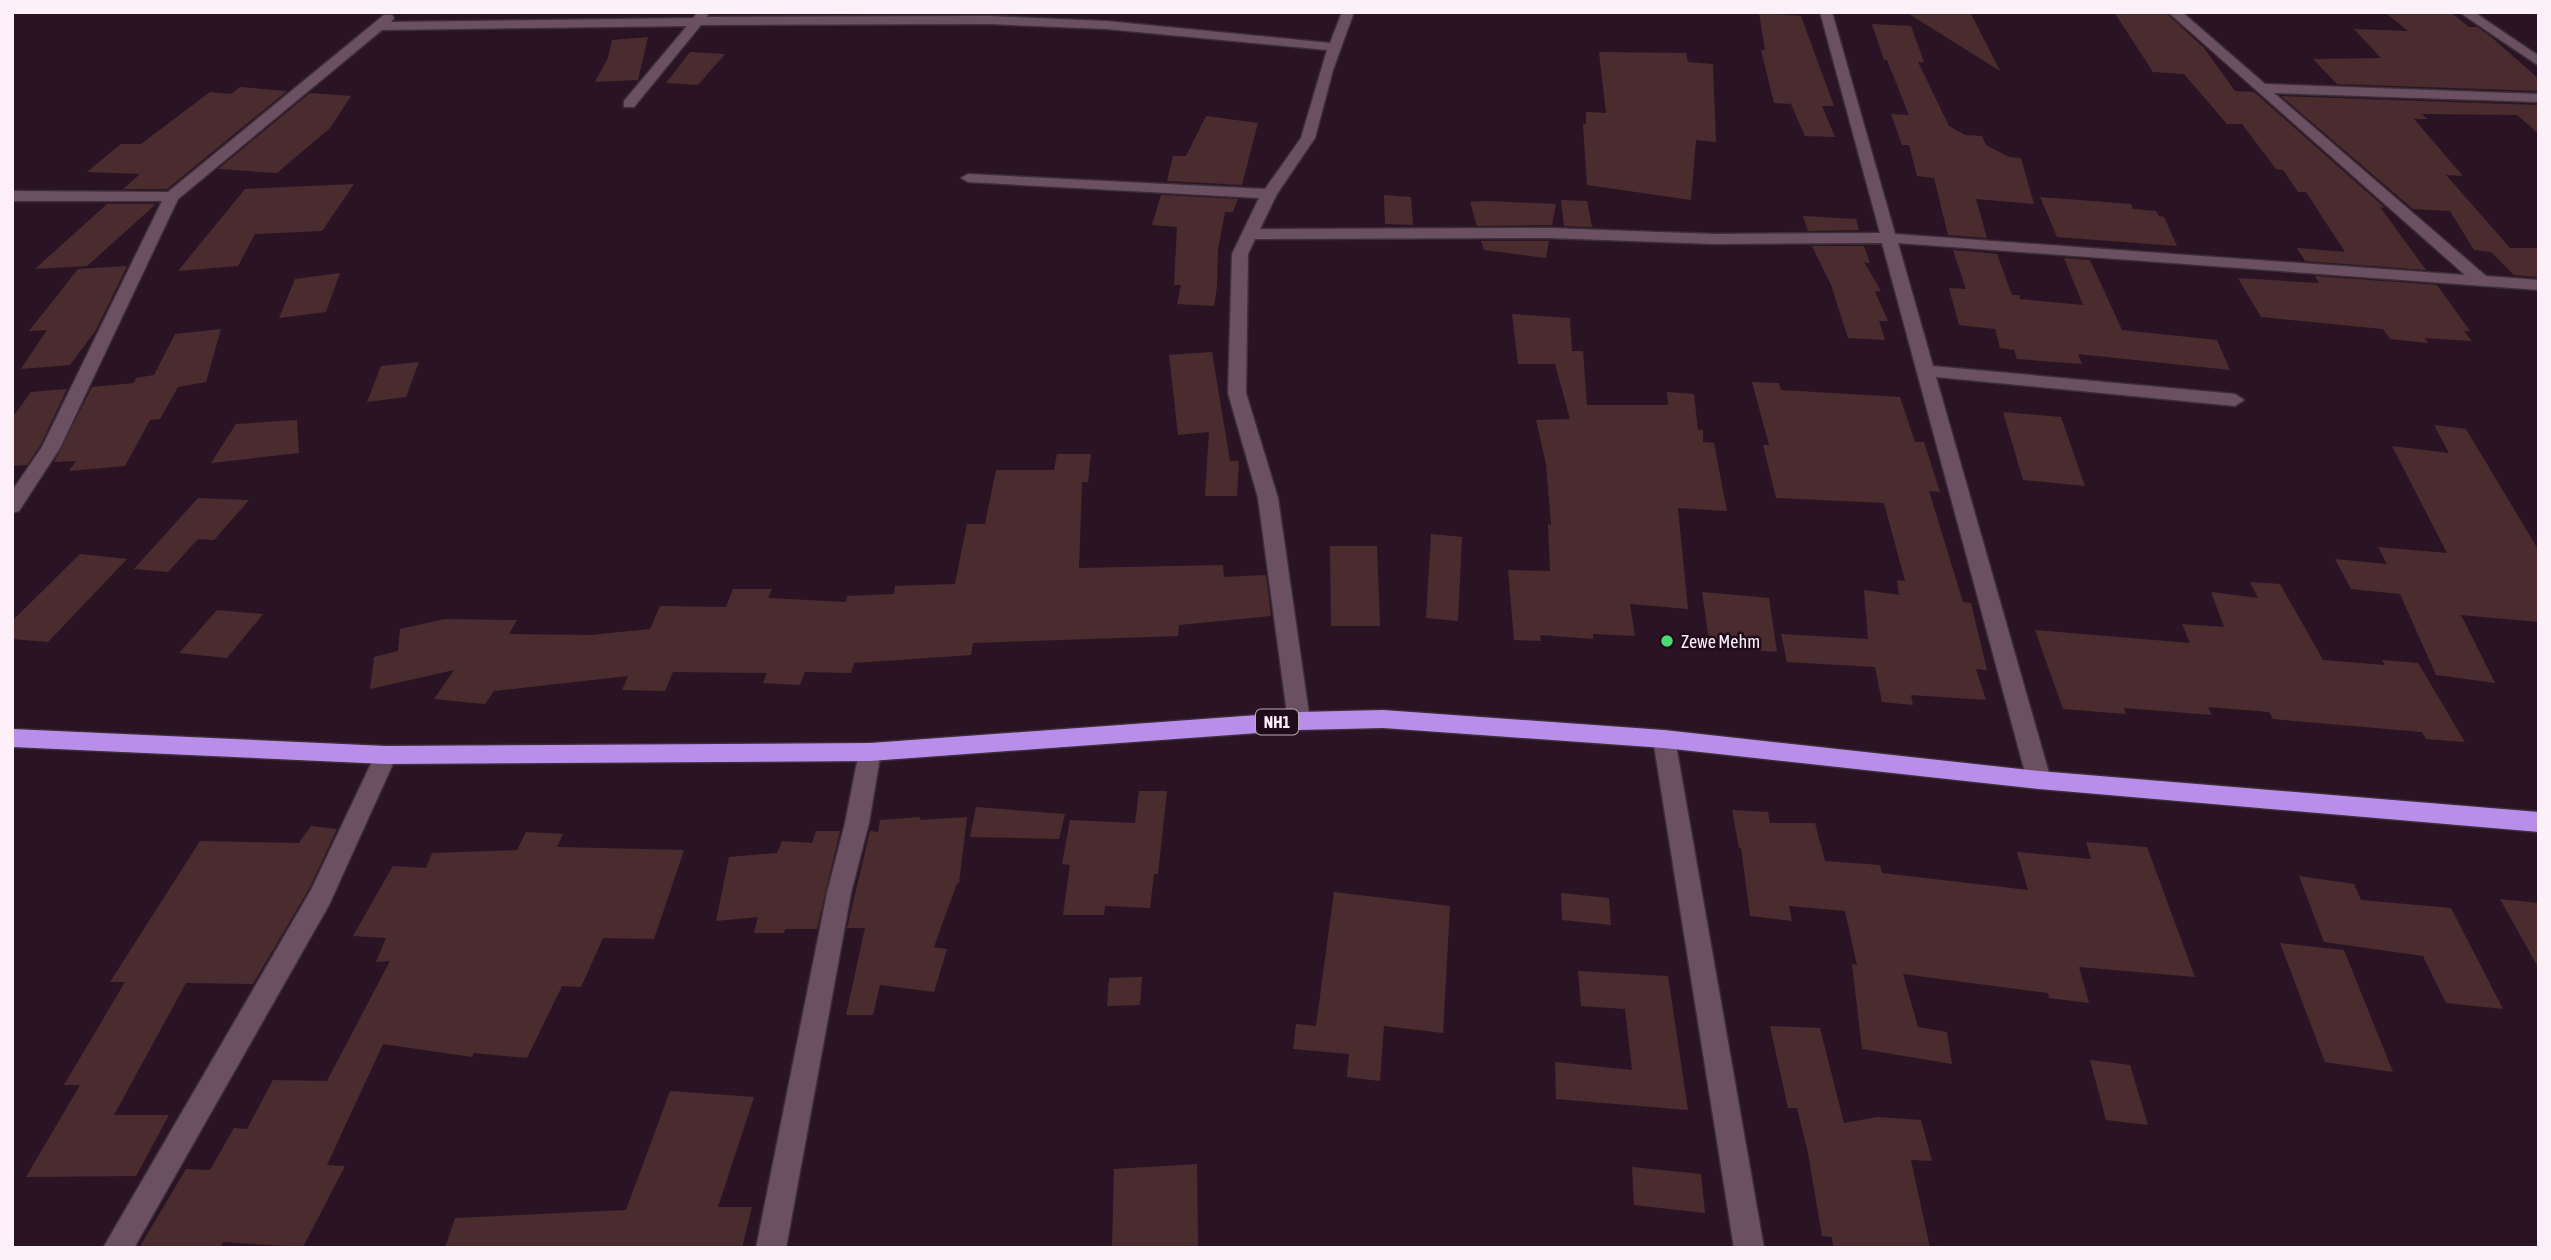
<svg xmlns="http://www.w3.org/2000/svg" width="2551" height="1260" viewBox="0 0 2551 1260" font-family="'Asap Condensed',sans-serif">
  <rect width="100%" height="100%" fill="#2a1424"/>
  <g fill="#4a2c2f">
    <path d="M 1906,12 L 1970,12 L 2000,71 Z"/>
    <path d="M 2114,12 L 2165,12 L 2204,48 L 2235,91 L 2254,92 L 2385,208 L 2380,207 L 2426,270 L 2305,261 L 2297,248 L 2345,252 L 2306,192 L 2298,192 L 2283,170 L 2276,169 L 2242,124 L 2227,124 L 2184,74 L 2153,72 Z"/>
    <path d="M 2450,12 L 2469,27 L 2477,27 L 2490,36 L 2539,79 L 2539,91 L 2337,84 L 2313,59 L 2381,58 L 2354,29 L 2408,31 L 2386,13 Z"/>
    <path d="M 1759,13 L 1801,16 L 1834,106 L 1822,106 L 1835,137 L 1805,136 L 1791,104 L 1774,103 L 1761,50 L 1765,50 Z"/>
    <path d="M 1872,24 L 1911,26 L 1924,62 L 1918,62 L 1949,126 L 1965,135 L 1982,136 L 1986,145 L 2009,157 L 2021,158 L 2034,204 L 1976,199 L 1987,238 L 1948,235 L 1934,178 L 1917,176 L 1909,145 L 1902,145 L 1891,114 L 1909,115 L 1887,60 L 1884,60 Z"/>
    <path d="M 648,37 L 638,80 L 595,82 L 608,58 L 612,40 Z"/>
    <path d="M 690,52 L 725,54 L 698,85 L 666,83 Z"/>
    <path d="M 1599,52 L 1686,53 L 1688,62 L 1713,64 L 1716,142 L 1696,140 L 1691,200 L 1587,185 L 1583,124 L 1586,124 L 1586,112 L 1606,113 Z"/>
    <path d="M 240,87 L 287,91 L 167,189 L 123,189 L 140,174 L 87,172 L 121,144 L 141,144 L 210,92 L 231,94 Z"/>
    <path d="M 310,93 L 351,96 L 330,128 L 277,173 L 218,169 Z"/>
    <path d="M 2281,96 L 2539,105 L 2539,134 L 2517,115 L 2422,114 L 2427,119 L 2414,119 L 2463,176 L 2446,175 L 2510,248 L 2539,248 L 2539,277 L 2514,275 L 2491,252 L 2474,250 L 2450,211 L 2413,209 Z"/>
    <path d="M 1206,116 L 1258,123 L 1242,185 L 1167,181 L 1173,156 L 1186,156 Z"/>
    <path d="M 354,184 L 322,231 L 255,234 L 238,266 L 178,271 L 245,189 Z"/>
    <path d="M 1161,195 L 1238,199 L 1233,212 L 1225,212 L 1218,249 L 1217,286 L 1214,306 L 1177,304 L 1181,285 L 1174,285 L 1177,227 L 1152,225 Z"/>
    <path d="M 1384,195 L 1411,197 L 1413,225 L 1385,224 Z"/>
    <path d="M 2040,197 L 2131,204 L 2133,209 L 2156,211 L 2159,216 L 2164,217 L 2177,246 L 2057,237 Z"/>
    <path d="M 1561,200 L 1587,201 L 1592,227 L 1564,226 Z"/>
    <path d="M 1487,201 L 1556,204 L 1552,225 L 1477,226 L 1470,202 Z"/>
    <path d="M 107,204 L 156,204 L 87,266 L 35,269 Z"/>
    <path d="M 1803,216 L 1856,219 L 1859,230 L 1808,231 Z"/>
    <path d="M 1481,241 L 1549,241 L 1546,258 L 1484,250 Z"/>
    <path d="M 1812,246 L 1864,246 L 1870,263 L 1864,262 L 1881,291 L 1875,292 L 1888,321 L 1879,321 L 1885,340 L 1848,338 L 1831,285 Z"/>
    <path d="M 1953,250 L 1997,254 L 2012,295 L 2019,295 L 2020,299 L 2083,305 L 2064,258 L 2090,260 L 2122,330 L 2217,340 L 2230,370 L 2078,354 L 2082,364 L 2017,359 L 2014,350 L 2000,348 L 1995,329 L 1959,325 L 1949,288 L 1966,289 Z"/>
    <path d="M 127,266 L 96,330 L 70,365 L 21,369 L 47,330 L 29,331 L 78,269 Z"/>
    <path d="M 340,273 L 326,312 L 279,318 L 295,279 Z"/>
    <path d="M 2315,276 L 2437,285 L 2470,331 L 2464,331 L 2472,341 L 2425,338 L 2428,343 L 2390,339 L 2383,329 L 2261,317 L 2238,278 L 2319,283 Z"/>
    <path d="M 1512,314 L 1570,318 L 1572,351 L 1583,351 L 1587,405 L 1668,405 L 1667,392 L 1694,394 L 1698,430 L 1703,430 L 1703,442 L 1714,443 L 1727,511 L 1678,508 L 1688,609 L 1630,604 L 1635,636 L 1593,634 L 1593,639 L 1540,635 L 1541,641 L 1514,640 L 1508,570 L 1550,571 L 1548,524 L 1551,525 L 1546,464 L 1536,420 L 1570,419 L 1555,364 L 1518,364 Z"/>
    <path d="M 221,329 L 206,382 L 178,387 L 160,419 L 150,420 L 125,466 L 69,471 L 76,461 L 54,462 L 92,387 L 134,383 L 136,378 L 154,375 L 175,334 Z"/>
    <path d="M 1212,352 L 1230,461 L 1239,461 L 1237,496 L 1205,496 L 1209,432 L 1178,435 L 1169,355 Z"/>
    <path d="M 419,362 L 406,397 L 367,402 L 381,366 Z"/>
    <path d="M 1752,382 L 1779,383 L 1781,390 L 1900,397 L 1915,442 L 1924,442 L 1940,492 L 1929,491 L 1963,602 L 1971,603 L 1987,670 L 1976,669 L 1986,700 L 1911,695 L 1913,705 L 1882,702 L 1875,667 L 1787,662 L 1781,634 L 1868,639 L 1864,590 L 1899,595 L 1897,580 L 1905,581 L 1884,503 L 1776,498 L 1763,445 L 1769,445 Z"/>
    <path d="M 67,389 L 40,446 L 27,465 L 12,466 L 12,418 L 31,392 Z"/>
    <path d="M 2003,412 L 2061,417 L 2085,486 L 2023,480 Z"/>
    <path d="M 297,420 L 299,453 L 211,463 L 236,424 Z"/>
    <path d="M 2434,425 L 2466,429 L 2539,551 L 2539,622 L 2461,615 L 2495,683 L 2436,675 L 2400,594 L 2351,589 L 2335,559 L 2387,564 L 2378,547 L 2447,553 L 2392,446 L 2449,453 Z"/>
    <path d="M 1057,454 L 1091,454 L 1088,482 L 1082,482 L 1079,568 L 1223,565 L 1224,577 L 1266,575 L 1271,616 L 1179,625 L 1178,636 L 973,643 L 971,655 L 854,663 L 851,673 L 805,672 L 800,685 L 763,683 L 767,673 L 673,672 L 665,691 L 622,690 L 628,676 L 494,691 L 485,704 L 434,699 L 454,670 L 370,689 L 374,657 L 398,651 L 400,629 L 445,619 L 517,620 L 509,634 L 591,635 L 650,629 L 660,606 L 726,607 L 733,589 L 772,589 L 768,598 L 846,602 L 847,596 L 894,594 L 895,586 L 955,584 L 967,524 L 985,524 L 996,470 L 1054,470 Z"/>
    <path d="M 198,498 L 249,500 L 214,540 L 198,539 L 168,572 L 134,569 Z"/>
    <path d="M 1431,534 L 1462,537 L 1458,621 L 1426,618 Z"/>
    <path d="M 1330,546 L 1377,546 L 1380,626 L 1331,626 Z"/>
    <path d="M 80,554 L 127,559 L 48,642 L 12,639 L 12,621 Z"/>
    <path d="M 2250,582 L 2280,584 L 2323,660 L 2385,665 L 2382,660 L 2418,663 L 2465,742 L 2426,739 L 2422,732 L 2273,719 L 2269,712 L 2208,707 L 2212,715 L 2124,708 L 2126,714 L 2063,709 L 2035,630 L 2190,643 L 2182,624 L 2224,627 L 2211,592 L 2258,598 Z"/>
    <path d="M 1702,592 L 1769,598 L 1777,652 L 1710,647 Z"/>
    <path d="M 217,610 L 263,614 L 227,658 L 179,653 Z"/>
    <path d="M 1139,791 L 1167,791 L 1158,874 L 1154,874 L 1150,908 L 1105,906 L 1104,915 L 1063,915 L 1070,865 L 1062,864 L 1070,820 L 1135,823 Z"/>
    <path d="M 976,807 L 1065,814 L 1059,839 L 970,837 Z"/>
    <path d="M 1732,810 L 1768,812 L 1770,823 L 1815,823 L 1825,861 L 1880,865 L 1882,873 L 2028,890 L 2017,852 L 2091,859 L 2086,842 L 2147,847 L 2195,977 L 2079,967 L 2089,1003 L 2049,998 L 2048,993 L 1903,974 L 1918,1027 L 1947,1032 L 1952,1064 L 1862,1049 L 1852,964 L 1857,965 L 1845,911 L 1789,906 L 1792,921 L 1750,916 L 1741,848 L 1739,848 Z"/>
    <path d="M 920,817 L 920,820 L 967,817 L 959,883 L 957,883 L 934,947 L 947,949 L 934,992 L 880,985 L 873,1015 L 846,1015 L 865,928 L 847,928 L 870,831 L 878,832 L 880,820 Z"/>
    <path d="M 311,826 L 337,829 L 309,889 L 253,984 L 186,983 L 114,1115 L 169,1115 L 136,1176 L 26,1177 L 80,1085 L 64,1085 L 125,982 L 110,982 L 200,841 L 299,843 Z"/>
    <path d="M 816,831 L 840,831 L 817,929 L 785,929 L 784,933 L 754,933 L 758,917 L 716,921 L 729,857 L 777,853 L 782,841 L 812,843 Z"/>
    <path d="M 526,832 L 563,834 L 557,847 L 684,850 L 654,939 L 603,938 L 581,987 L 562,986 L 527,1058 L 474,1053 L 472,1057 L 383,1044 L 327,1165 L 345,1166 L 303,1247 L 223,1242 L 220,1248 L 139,1248 L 186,1169 L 210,1170 L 234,1128 L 247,1129 L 273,1080 L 327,1081 L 390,961 L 376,962 L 386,938 L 353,936 L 393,866 L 426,868 L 432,853 L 517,850 Z"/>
    <path d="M 2299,876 L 2354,884 L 2361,900 L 2451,908 L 2503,1009 L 2446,1003 L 2423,956 L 2324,942 Z"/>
    <path d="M 1334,892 L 1450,906 L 1443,1033 L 1384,1026 L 1380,1081 L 1347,1077 L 1349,1054 L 1293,1049 L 1296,1024 L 1316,1026 Z"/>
    <path d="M 1561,893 L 1609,898 L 1611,925 L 1562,920 Z"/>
    <path d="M 2500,899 L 2539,903 L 2539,969 Z"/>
    <path d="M 2280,943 L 2344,950 L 2393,1072 L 2325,1062 Z"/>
    <path d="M 1578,971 L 1668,976 L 1688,1110 L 1556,1099 L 1555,1062 L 1632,1070 L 1625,1009 L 1581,1006 Z"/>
    <path d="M 1142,977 L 1140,1005 L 1107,1006 L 1109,978 Z"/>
    <path d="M 1770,1026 L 1820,1028 L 1844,1123 L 1877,1117 L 1921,1120 L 1932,1161 L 1911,1160 L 1930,1248 L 1833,1248 L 1832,1237 L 1822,1236 L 1808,1153 L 1797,1108 L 1788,1108 Z"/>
    <path d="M 2090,1060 L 2130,1065 L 2148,1125 L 2106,1120 Z"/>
    <path d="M 670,1091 L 754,1097 L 718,1207 L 752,1207 L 742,1248 L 445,1248 L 455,1218 L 626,1210 Z"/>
    <path d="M 1197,1164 L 1198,1248 L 1112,1248 L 1114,1169 Z"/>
    <path d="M 1632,1167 L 1701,1174 L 1705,1213 L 1634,1205 Z"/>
  </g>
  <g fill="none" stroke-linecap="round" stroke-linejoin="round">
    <g stroke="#3c2d37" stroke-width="3">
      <g id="minor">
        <path d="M 698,12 L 708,12 L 707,17 L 989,16 L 1106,21 L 1330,43 L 1342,12 L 1354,12 L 1333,70 L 1315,138 L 1277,194 L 1260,229 L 1549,228 L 1714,234 L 1880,233 L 1820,12 L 1832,12 L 1895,234 L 2465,275 L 2168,12 L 2182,12 L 2265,84 L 2539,94 L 2539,102 L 2274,93 L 2486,276 L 2539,280 L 2539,290 L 1898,243 L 1933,366 L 2235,394 L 2244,400 L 2235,406 L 1936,377 L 2051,780 L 2047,787 L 2039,789 L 2031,787 L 2027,780 L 1882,243 L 1714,244 L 1549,238 L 1255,239 L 1248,254 L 1246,393 L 1278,498 L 1310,721 L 1307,727 L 1299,730 L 1291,727 L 1288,721 L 1258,498 L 1228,393 L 1232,254 L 1259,198 L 968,182 L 961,178 L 968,174 L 1265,189 L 1301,138 L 1327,50 L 1106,29 L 989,24 L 701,25 L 634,107 L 624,107 L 624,101 L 687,26 L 382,30 L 178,199 L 60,448 L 19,511 L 12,513 L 12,491 L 42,447 L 162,201 L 12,201 L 12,191 L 168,192 L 384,15 L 392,15 L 394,18 L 391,22 L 693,18 Z"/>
        <path d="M 2459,12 L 2474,12 L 2539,56 L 2539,66 Z"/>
        <path d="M 1664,730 L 1672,733 L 1675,739 L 1764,1248 L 1734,1248 L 1653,739 L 1656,733 Z"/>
        <path d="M 870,743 L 878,746 L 881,752 L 869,823 L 851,893 L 786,1248 L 756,1248 L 827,893 L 845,823 L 859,752 L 862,746 Z"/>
        <path d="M 386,746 L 394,749 L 397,755 L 329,905 L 134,1248 L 103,1248 L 311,890 L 378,749 Z"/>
      </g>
    </g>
    <g stroke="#3c2d37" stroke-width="3">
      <path id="highway" d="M 1383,710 L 1664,730 L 2039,771 L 2539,812 L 2539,832 L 2039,789 L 1664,748 L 1383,728 L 1299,730 L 870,761 L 386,764 L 12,747 L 12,729 L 386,746 L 870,743 L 1299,712 Z"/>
    </g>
    <use href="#minor" fill="#6b5062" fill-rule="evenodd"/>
    <use href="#highway" fill="#b98eea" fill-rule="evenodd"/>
  </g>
  <circle fill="#4fd675" stroke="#200b1a" stroke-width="2.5" cx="1667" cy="641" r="7"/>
  <g text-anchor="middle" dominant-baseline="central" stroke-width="5" stroke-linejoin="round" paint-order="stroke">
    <rect fill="#200b1a" stroke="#bbabb6" stroke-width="2" x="1256" y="709.5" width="42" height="25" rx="5"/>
    <g font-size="16" font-weight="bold" fill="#fdf0f9">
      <text x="1277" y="722">NH1</text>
    </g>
    <g font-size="18" fill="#fdf0f9" stroke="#200b1a" text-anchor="start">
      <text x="1681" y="641">Zewe Mehm</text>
    </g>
  </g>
  <rect width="2551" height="1260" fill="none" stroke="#fdf0f9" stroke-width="28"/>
</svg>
